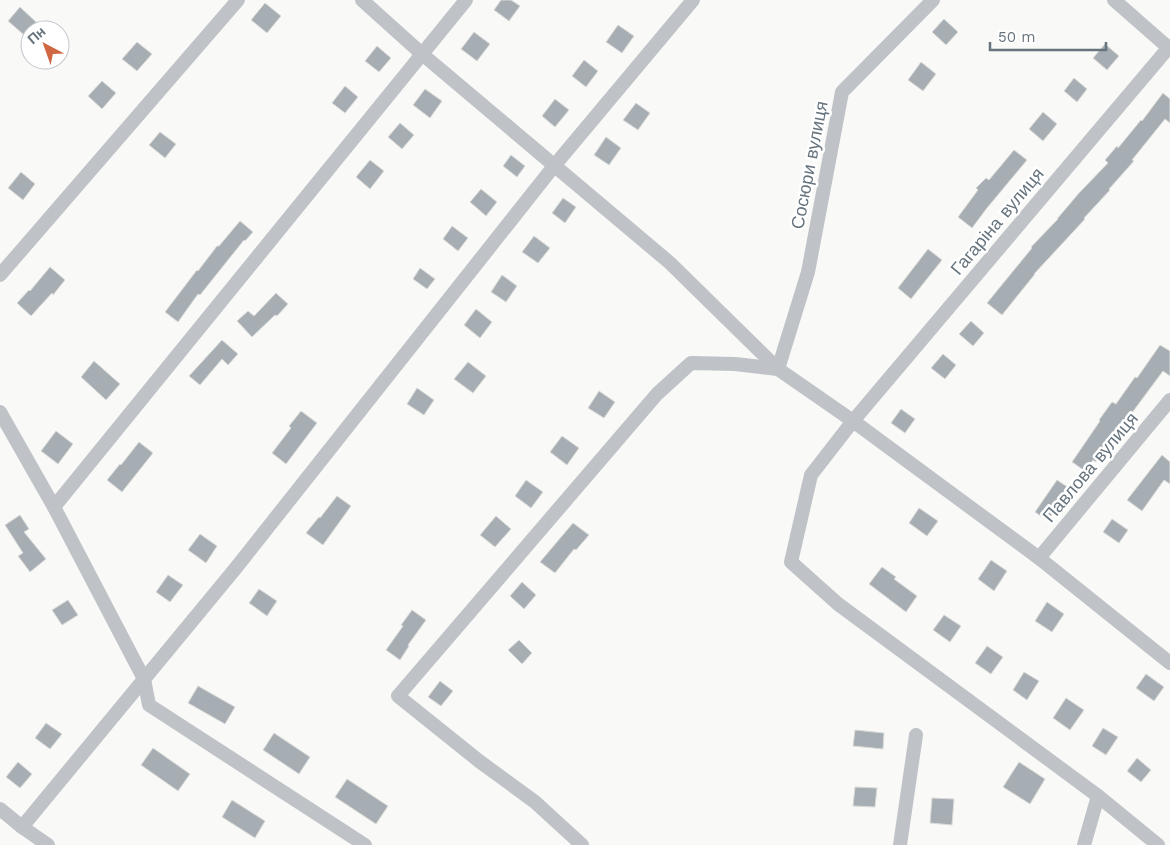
<svg xmlns="http://www.w3.org/2000/svg" width="1170" height="845" viewBox="0 0 1170 845" font-family="'Work Sans',sans-serif">
  <rect width="100%" height="100%" fill="#f9f9f7"/>
  <g fill="#a7aeb3" stroke="#dbdbd9">
    <path d="M 501,0 L 511,0 L 520,6 L 509,21 L 494,10 Z"/>
    <path d="M 265,3 L 281,16 L 267,33 L 251,20 Z"/>
    <path d="M 20,7 L 36,22 L 24,35 L 8,21 Z"/>
    <path d="M 944,19 L 958,32 L 946,45 L 932,32 Z"/>
    <path d="M 618,25 L 634,36 L 622,53 L 606,42 Z"/>
    <path d="M 474,32 L 490,44 L 477,61 L 461,49 Z"/>
    <path d="M 137,42 L 152,54 L 137,71 L 122,59 Z"/>
    <path d="M 1105,44 L 1119,56 L 1107,70 L 1093,58 Z"/>
    <path d="M 377,46 L 391,58 L 379,72 L 365,61 Z"/>
    <path d="M 584,60 L 598,71 L 586,87 L 572,76 Z"/>
    <path d="M 921,62 L 936,74 L 923,91 L 908,80 Z"/>
    <path d="M 1074,78 L 1087,89 L 1077,102 L 1064,91 Z"/>
    <path d="M 102,81 L 116,93 L 102,109 L 88,96 Z"/>
    <path d="M 345,86 L 358,97 L 345,113 L 332,103 Z"/>
    <path d="M 425,89 L 442,101 L 430,118 L 413,105 Z"/>
    <path d="M 1163,93 L 1170,99 L 1170,123 L 1165,119 L 1132,160 L 1134,161 L 1109,189 L 1110,190 L 1084,218 L 1085,219 L 1073,232 L 1034,274 L 1035,274 L 1002,315 L 987,303 L 1032,248 L 1031,247 L 1058,219 L 1057,219 L 1079,193 L 1108,163 L 1105,160 L 1117,146 L 1118,148 L 1141,120 L 1142,121 Z"/>
    <path d="M 555,99 L 569,110 L 555,127 L 542,116 Z"/>
    <path d="M 636,103 L 650,113 L 638,130 L 623,120 Z"/>
    <path d="M 1043,112 L 1057,124 L 1043,141 L 1029,129 Z"/>
    <path d="M 400,123 L 414,135 L 402,149 L 388,137 Z"/>
    <path d="M 160,132 L 176,144 L 165,158 L 149,145 Z"/>
    <path d="M 606,137 L 621,148 L 609,165 L 594,155 Z"/>
    <path d="M 1014,150 L 1027,160 L 987,208 L 972,228 L 958,217 L 978,190 L 976,188 L 986,178 L 989,180 Z"/>
    <path d="M 511,155 L 525,166 L 517,177 L 503,166 Z"/>
    <path d="M 370,160 L 384,171 L 370,189 L 356,177 Z"/>
    <path d="M 21,172 L 35,184 L 23,200 L 8,188 Z"/>
    <path d="M 481,189 L 497,202 L 486,216 L 470,202 Z"/>
    <path d="M 563,198 L 576,207 L 565,223 L 552,213 Z"/>
    <path d="M 240,221 L 253,232 L 245,241 L 244,240 L 200,295 L 198,294 L 178,322 L 165,312 L 197,270 L 198,271 L 217,246 L 219,246 Z"/>
    <path d="M 452,226 L 468,238 L 458,251 L 443,239 Z"/>
    <path d="M 534,236 L 550,248 L 538,263 L 522,252 Z"/>
    <path d="M 928,249 L 942,260 L 911,299 L 898,288 Z"/>
    <path d="M 50,267 L 65,280 L 53,295 L 52,293 L 31,316 L 17,303 L 29,290 L 30,291 Z"/>
    <path d="M 420,268 L 435,279 L 427,289 L 413,279 Z"/>
    <path d="M 502,275 L 517,286 L 506,302 L 491,292 Z"/>
    <path d="M 276,293 L 288,304 L 277,316 L 275,315 L 252,337 L 237,321 L 248,311 L 254,316 Z"/>
    <path d="M 476,309 L 492,322 L 480,338 L 464,325 Z"/>
    <path d="M 971,321 L 984,333 L 973,346 L 959,334 Z"/>
    <path d="M 222,340 L 238,354 L 228,365 L 222,359 L 200,385 L 189,376 Z"/>
    <path d="M 1160,345 L 1170,351 L 1170,376 L 1163,371 L 1117,433 L 1116,432 L 1096,462 L 1093,460 L 1085,471 L 1072,462 L 1100,421 L 1099,420 L 1112,402 L 1116,404 L 1135,377 L 1137,378 Z"/>
    <path d="M 943,354 L 956,365 L 945,379 L 931,368 Z"/>
    <path d="M 94,361 L 120,384 L 106,400 L 81,377 Z"/>
    <path d="M 468,362 L 486,376 L 473,393 L 454,379 Z"/>
    <path d="M 417,388 L 434,400 L 424,415 L 407,404 Z"/>
    <path d="M 599,391 L 615,402 L 604,418 L 588,408 Z"/>
    <path d="M 901,409 L 915,419 L 905,433 L 891,423 Z"/>
    <path d="M 301,411 L 317,423 L 286,464 L 272,453 L 291,428 L 289,426 Z"/>
    <path d="M 56,431 L 73,444 L 58,464 L 41,451 Z"/>
    <path d="M 562,436 L 579,448 L 567,465 L 550,452 Z"/>
    <path d="M 139,442 L 153,453 L 122,492 L 107,480 L 120,464 L 121,465 Z"/>
    <path d="M 1162,455 L 1170,462 L 1170,484 L 1164,480 L 1142,511 L 1127,500 Z"/>
    <path d="M 526,480 L 543,492 L 531,508 L 515,496 Z"/>
    <path d="M 1057,480 L 1069,488 L 1048,521 L 1035,512 Z"/>
    <path d="M 337,496 L 351,506 L 323,545 L 306,533 L 319,517 L 320,518 Z"/>
    <path d="M 919,508 L 938,521 L 927,536 L 909,523 Z"/>
    <path d="M 20,515 L 29,529 L 24,532 L 46,559 L 30,572 L 18,556 L 23,553 L 5,525 Z"/>
    <path d="M 496,516 L 511,529 L 495,547 L 480,535 Z"/>
    <path d="M 1112,519 L 1128,530 L 1119,543 L 1103,532 Z"/>
    <path d="M 573,523 L 589,535 L 576,550 L 574,549 L 555,573 L 540,562 Z"/>
    <path d="M 200,534 L 217,546 L 206,563 L 188,550 Z"/>
    <path d="M 991,560 L 1007,571 L 994,591 L 978,579 Z"/>
    <path d="M 882,567 L 896,577 L 894,579 L 917,596 L 906,612 L 869,584 Z"/>
    <path d="M 168,575 L 183,585 L 170,602 L 156,592 Z"/>
    <path d="M 522,582 L 536,595 L 524,609 L 510,596 Z"/>
    <path d="M 259,589 L 277,601 L 267,616 L 249,603 Z"/>
    <path d="M 68,600 L 78,615 L 62,625 L 52,610 Z"/>
    <path d="M 1047,602 L 1064,614 L 1052,632 L 1035,621 Z"/>
    <path d="M 412,610 L 426,620 L 408,645 L 409,646 L 400,660 L 386,650 L 403,626 L 401,625 Z"/>
    <path d="M 944,615 L 961,626 L 950,642 L 933,630 Z"/>
    <path d="M 519,640 L 532,653 L 522,664 L 508,650 Z"/>
    <path d="M 987,646 L 1003,657 L 991,674 L 975,663 Z"/>
    <path d="M 1024,672 L 1039,681 L 1027,700 L 1013,690 Z"/>
    <path d="M 1146,674 L 1164,687 L 1154,701 L 1136,688 Z"/>
    <path d="M 440,681 L 453,691 L 441,706 L 428,697 Z"/>
    <path d="M 198,686 L 235,707 L 225,724 L 188,703 Z"/>
    <path d="M 1066,698 L 1084,710 L 1070,730 L 1053,718 Z"/>
    <path d="M 46,723 L 62,734 L 50,749 L 35,738 Z"/>
    <path d="M 1103,728 L 1118,737 L 1106,755 L 1092,746 Z"/>
    <path d="M 855,730 L 884,733 L 883,749 L 853,746 Z"/>
    <path d="M 274,733 L 310,757 L 299,774 L 263,750 Z"/>
    <path d="M 153,748 L 190,774 L 178,791 L 141,765 Z"/>
    <path d="M 1137,758 L 1151,770 L 1141,782 L 1127,771 Z"/>
    <path d="M 18,762 L 32,774 L 20,788 L 6,777 Z"/>
    <path d="M 1019,762 L 1045,779 L 1030,804 L 1003,787 Z"/>
    <path d="M 347,779 L 388,806 L 376,824 L 335,797 Z"/>
    <path d="M 855,787 L 877,788 L 875,807 L 853,806 Z"/>
    <path d="M 932,798 L 954,799 L 952,825 L 930,823 Z"/>
    <path d="M 232,800 L 265,821 L 255,838 L 222,817 Z"/>
  </g>
  <g fill="none" stroke-linecap="round" stroke-linejoin="round">
    <g stroke="#bfc2c6" stroke-width="14">
      <path d="M 362,0 L 422,54 L 670,263 L 778,369 L 853,421 L 1039,558 L 1170,663"/>
      <path d="M 1114,0 L 1170,49"/>
      <path d="M 0,275 L 238,0"/>
      <path d="M 0,412 L 54,507 L 144,679 L 149,705 L 365,845"/>
      <path d="M 54,507 L 466,0"/>
      <path d="M 1039,558 L 1170,400"/>
      <path d="M 0,809 L 22,827 L 48,845"/>
      <path d="M 22,827 L 235,569 L 554,166 L 693,0"/>
      <path d="M 582,845 L 535,802 L 479,761 L 398,696 L 657,394 L 691,363 L 735,364 L 778,369 L 808,272 L 842,92 L 933,0"/>
      <path d="M 900,845 L 916,735"/>
      <path d="M 1084,845 L 1098,796"/>
      <path d="M 1158,845 L 1098,796 L 838,604 L 791,562 L 811,475 L 853,421 L 1170,46"/>
    </g>
  </g>
  <g text-anchor="middle" dominant-baseline="central" stroke-width="5" stroke-linejoin="round" paint-order="stroke">
    <g font-size="18" fill="#67747e" stroke="#fff">
      <text transform="translate(809 165) rotate(-79)">Сосюри вулиця</text>
      <text transform="translate(997 221) rotate(-50)">Гагаріна вулиця</text>
      <text transform="translate(1090 467) rotate(-50)">Павлова вулиця</text>
    </g>
  </g>
  <g transform="translate(45 45) rotate(319)"><circle r="24" fill="#ffffff" stroke="#c2c7cb"/>
  <path d="M0-4L9 19L0 12L-9 19Z" fill="#ce6742"/>
  <text y="-8" font-size="14" font-weight="bold" text-anchor="middle" fill="#67747e">Пн</text>
  </g>
  <path d="M990 42v8h116v-8" fill="none" stroke="#67747e" stroke-width="2.5"/>
  <text x="998" y="42" font-size="15" fill="#67747e" stroke="#ffffff" stroke-width="4" paint-order="stroke">50 m</text>
</svg>
